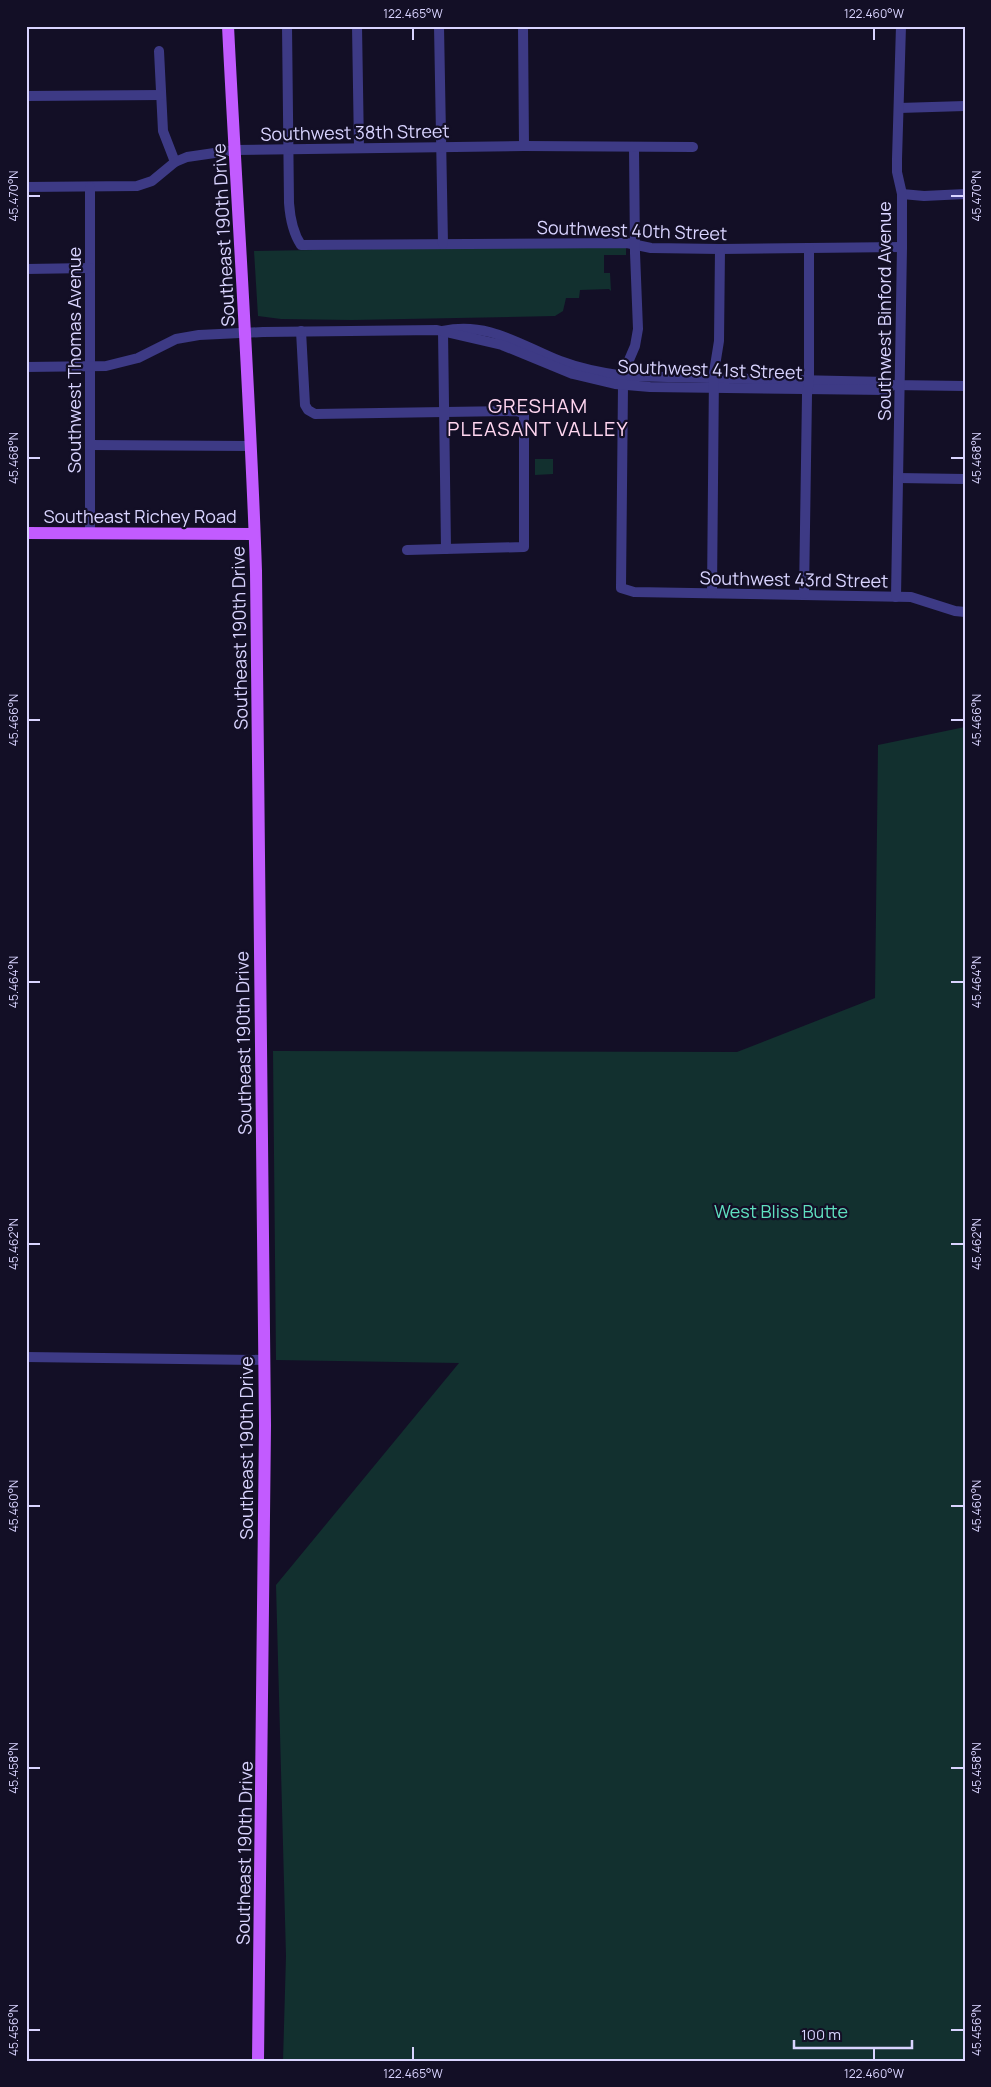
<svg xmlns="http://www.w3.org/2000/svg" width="991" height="2087" viewBox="0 0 991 2087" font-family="Manrope,sans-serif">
  <rect width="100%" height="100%" fill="#130f26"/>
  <g fill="#12302f">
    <path d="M 626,245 L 626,255 L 604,255 L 604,273 L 610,273 L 611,291 L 609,289 L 580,290 L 579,298 L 566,298 L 563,311 L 555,316 L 352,320 L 281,319 L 258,316 L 254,251 Z"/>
    <path d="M 535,459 L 553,459 L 553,474 L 535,475 Z"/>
    <path d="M 965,727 L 965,2061 L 283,2061 L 286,1956 L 276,1585 L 459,1363 L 276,1360 L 273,1051 L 737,1052 L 875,998 L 878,745 Z"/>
  </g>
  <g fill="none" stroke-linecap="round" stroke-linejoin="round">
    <g stroke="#3d3a85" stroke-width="10">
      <path d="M 287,26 L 289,203 C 290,217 293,233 301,245 L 627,243 L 651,248 L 720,249 L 902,247"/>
      <path d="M 357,26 L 359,148"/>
      <path d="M 439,26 L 443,244"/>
      <path d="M 523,26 L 524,146"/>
      <path d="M 159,51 L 163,131 L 175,162"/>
      <path d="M 26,96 L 161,95"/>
      <path d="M 899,108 L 965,106"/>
      <path d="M 634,147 L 635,253 L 638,329 L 635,346 L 626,367 L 623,385 L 621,588 L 634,592 L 911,597 L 955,611 L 965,612"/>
      <path d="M 26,187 L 137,186 L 152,181 L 175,162 L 187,157 L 235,150 L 524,146 L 693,147"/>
      <path d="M 90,187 L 90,533"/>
      <path d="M 902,194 L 924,196 L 965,194"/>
      <path d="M 26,269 L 90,268"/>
      <path d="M 301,331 L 305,405 L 308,410 L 315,414 L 517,411 L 524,414 L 524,547 L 407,550"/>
      <path d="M 443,331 C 487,321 520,345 560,361 C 581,369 602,373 624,376 L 887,382 L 892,385 L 965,386"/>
      <path d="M 443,331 L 446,549"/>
      <path d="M 26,367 L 106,366 L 138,358 L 176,339 L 199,335 L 263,332 L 437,330 L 502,345 L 573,374 L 615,384 L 650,387 L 887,390 L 892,385"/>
      <path d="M 90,445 L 250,446"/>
      <path d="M 898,478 L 965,479"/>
      <path d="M 712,593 L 714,372 L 719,341 L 720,249"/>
      <path d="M 804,594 L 807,395 L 809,380 L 809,248"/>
      <path d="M 896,597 L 902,247 L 902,194 L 897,172 L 897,159 L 901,26"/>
      <path d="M 26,1357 L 264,1360"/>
    </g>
    <g stroke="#c25bff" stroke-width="12">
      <path d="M 228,26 C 237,208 250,389 256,571 L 265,1425 L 258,2061"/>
      <path d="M 26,533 L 254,534"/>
    </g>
  </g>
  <path fill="none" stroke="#d9d4ff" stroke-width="2" d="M 413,28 L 413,40M 874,28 L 874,40M 28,196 L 40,196M 951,196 L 964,196M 28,458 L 40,458M 951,458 L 964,458M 28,720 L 40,720M 951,720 L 964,720M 28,982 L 40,982M 951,982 L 964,982M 28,1244 L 40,1244M 951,1244 L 964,1244M 28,1506 L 40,1506M 951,1506 L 964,1506M 28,1768 L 40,1768M 951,1768 L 964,1768M 28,2030 L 40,2030M 951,2030 L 964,2030M 413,2047 L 413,2060M 874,2047 L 874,2060"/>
  <g text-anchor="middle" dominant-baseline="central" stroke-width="4.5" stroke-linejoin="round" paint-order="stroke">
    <g font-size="18" fill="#d9d4ff" stroke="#130f26">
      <text transform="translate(355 132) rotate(-1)">Southwest 38th Street</text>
      <text transform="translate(632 230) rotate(2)">Southwest 40th Street</text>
      <text transform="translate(223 235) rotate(-93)">Southeast 190th Drive</text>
      <text transform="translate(884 311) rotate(-90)">Southwest Binford Avenue</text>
      <text transform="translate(74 360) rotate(-90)">Southwest Thomas Avenue</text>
      <text transform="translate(710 369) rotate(2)">Southwest 41st Street</text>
      <text x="140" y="516">Southeast Richey Road</text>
      <text transform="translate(794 579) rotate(1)">Southwest 43rd Street</text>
      <text transform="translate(239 638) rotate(-91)">Southeast 190th Drive</text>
      <text transform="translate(243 1043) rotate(-91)">Southeast 190th Drive</text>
      <text transform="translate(246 1448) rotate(-90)">Southeast 190th Drive</text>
      <text transform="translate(244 1853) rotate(-89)">Southeast 190th Drive</text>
    </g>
    <g font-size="18" fill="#5fe0c0" stroke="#130f26">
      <text x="781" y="1211">West Bliss Butte</text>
    </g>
    <g font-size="20" letter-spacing="1" fill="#ffd6f0" stroke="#130f26">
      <text x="538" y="405">GRESHAM<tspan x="538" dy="23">PLEASANT VALLEY</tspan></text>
    </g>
  </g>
  <rect width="991" height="2087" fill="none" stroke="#130f26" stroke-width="55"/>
  <path d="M794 2040v8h118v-8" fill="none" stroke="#d9d4ff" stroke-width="2.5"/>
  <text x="801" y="2040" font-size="15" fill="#d9d4ff" stroke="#130f26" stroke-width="4" paint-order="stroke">100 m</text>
  <rect x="28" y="28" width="936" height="2032" fill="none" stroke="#d9d4ff" stroke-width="2"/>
  <g font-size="12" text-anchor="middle" fill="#d9d4ff">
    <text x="413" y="18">122.465°W</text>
    <text x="874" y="18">122.460°W</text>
    <text transform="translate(14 196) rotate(-90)" y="4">45.470°N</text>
    <text transform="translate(977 196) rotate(-90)" y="4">45.470°N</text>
    <text transform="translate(14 458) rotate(-90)" y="4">45.468°N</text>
    <text transform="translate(977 458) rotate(-90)" y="4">45.468°N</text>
    <text transform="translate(14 720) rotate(-90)" y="4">45.466°N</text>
    <text transform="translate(977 720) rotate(-90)" y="4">45.466°N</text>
    <text transform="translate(14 982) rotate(-90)" y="4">45.464°N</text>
    <text transform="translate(977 982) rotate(-90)" y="4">45.464°N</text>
    <text transform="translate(14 1244) rotate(-90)" y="4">45.462°N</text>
    <text transform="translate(977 1244) rotate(-90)" y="4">45.462°N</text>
    <text transform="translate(14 1506) rotate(-90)" y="4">45.460°N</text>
    <text transform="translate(977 1506) rotate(-90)" y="4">45.460°N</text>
    <text transform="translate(14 1768) rotate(-90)" y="4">45.458°N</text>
    <text transform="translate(977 1768) rotate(-90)" y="4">45.458°N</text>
    <text transform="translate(14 2030) rotate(-90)" y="4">45.456°N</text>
    <text transform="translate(977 2030) rotate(-90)" y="4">45.456°N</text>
    <text x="413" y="2078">122.465°W</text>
    <text x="874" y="2078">122.460°W</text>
  </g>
</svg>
